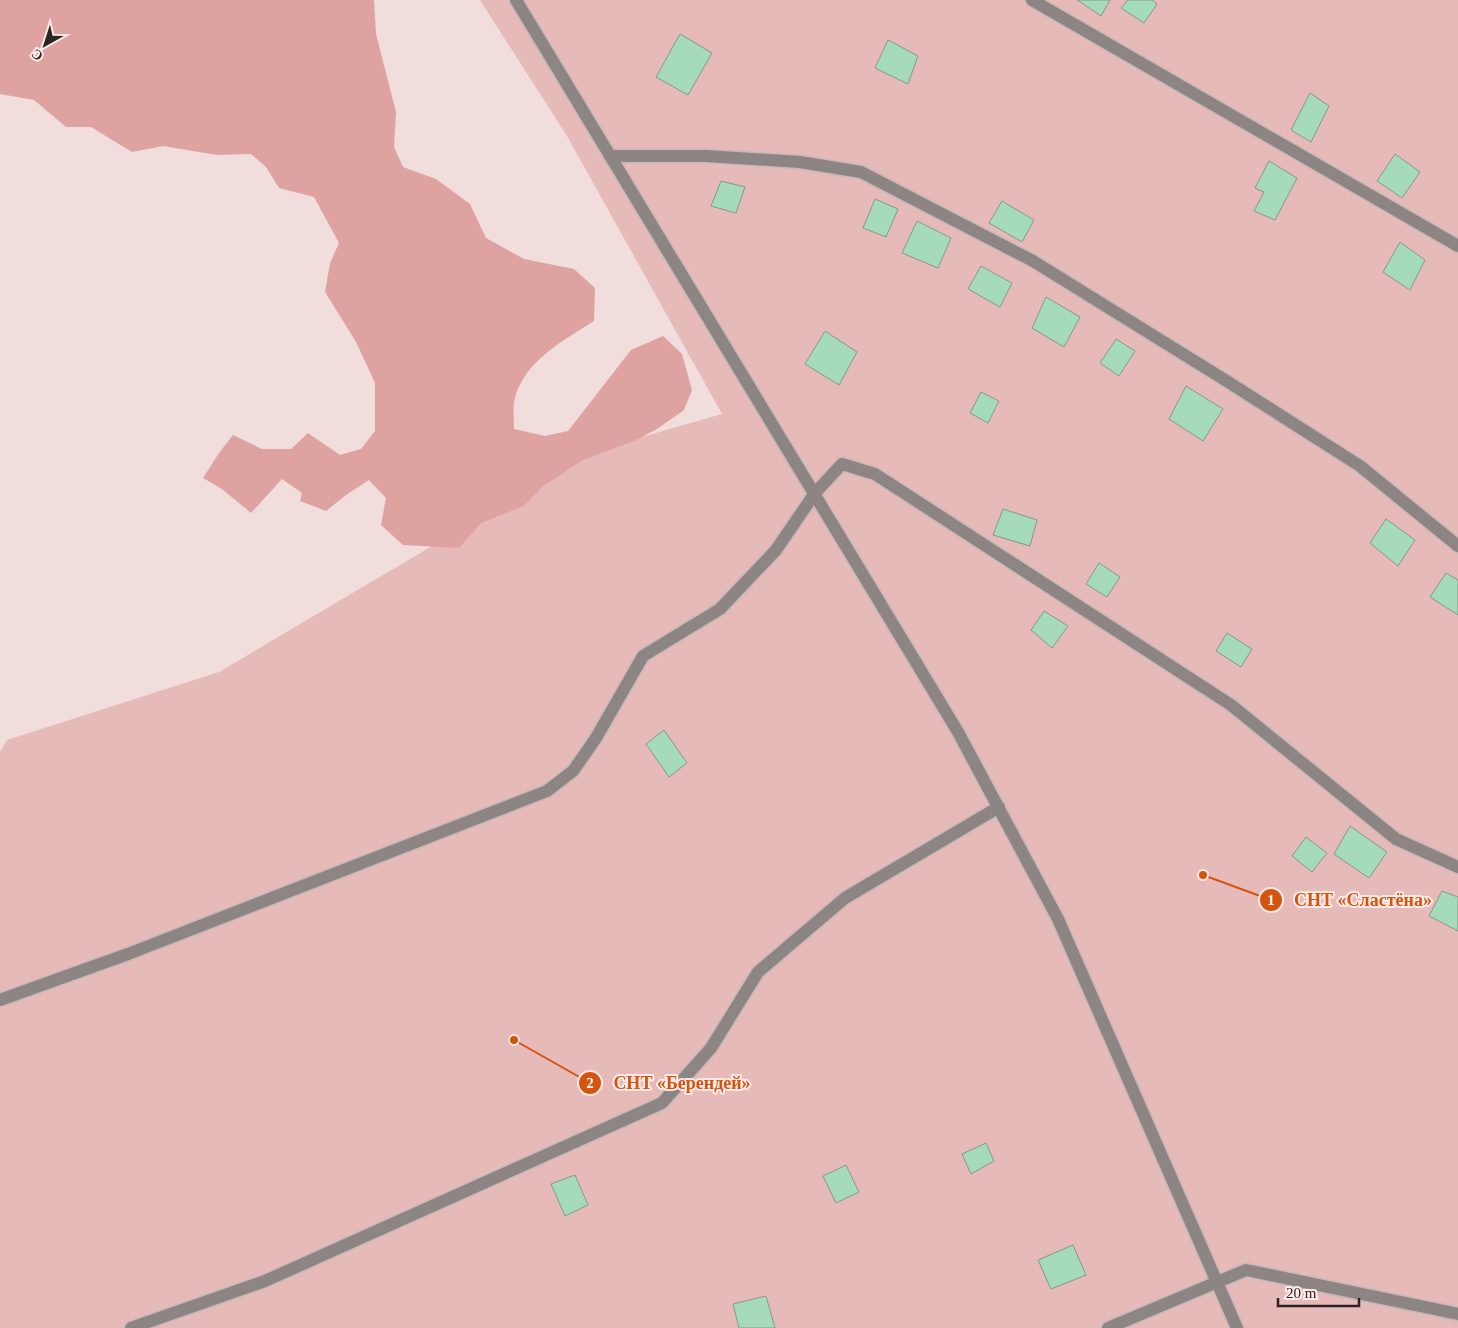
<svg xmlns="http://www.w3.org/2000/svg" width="1458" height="1328" viewBox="0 0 1458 1328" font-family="Georgia,serif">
  <rect width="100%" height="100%" fill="#f0dddc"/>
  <path fill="#e5bab8" d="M 480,0 L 1458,0 L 1458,1328 L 0,1328 L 0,752 L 7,740 L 219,672 L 593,451 L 722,414 L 567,136 Z"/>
  <path fill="#dea3a1" d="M 0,0 L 374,0 L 376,34 L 396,112 L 394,147 L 403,167 L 436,179 L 470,204 L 486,238 L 524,259 L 574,269 L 595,288 L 594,321 C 563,341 522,362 514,402 C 513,410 514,420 514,429 L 545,436 L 568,431 L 631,350 L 663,336 L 682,354 L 692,390 L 684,410 L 657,429 L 634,441 L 581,461 L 542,487 L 524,506 L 481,523 L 459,548 L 403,545 L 381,525 L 386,498 L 369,480 L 346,495 L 326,511 L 300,501 L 302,493 L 282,479 L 251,513 L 222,489 L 203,478 L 219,453 L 233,435 L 262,449 L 291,449 L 308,433 L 340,455 L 361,449 L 375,431 L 375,383 L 356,342 L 325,292 L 330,263 L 339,243 L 314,197 L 279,188 L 266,167 L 251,154 L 217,155 L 163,146 L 132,152 L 91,127 L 66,127 L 34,100 L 0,94 Z"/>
  <g fill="#a5dabb" stroke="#88968e">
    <path d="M 1077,0 L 1110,0 L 1101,16 Z"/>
    <path d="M 1128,0 L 1152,0 L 1157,4 L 1144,23 L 1121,8 Z"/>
    <path d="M 680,34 L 712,53 L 688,95 L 656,77 Z"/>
    <path d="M 888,40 L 918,56 L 908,84 L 875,68 Z"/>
    <path d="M 1310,93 L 1329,106 L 1311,142 L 1291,130 Z"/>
    <path d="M 1395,154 L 1420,172 L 1402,198 L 1377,181 Z"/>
    <path d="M 1269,161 L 1297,178 L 1275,220 L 1254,211 L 1264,192 L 1255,188 Z"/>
    <path d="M 721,181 L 745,187 L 736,213 L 711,206 Z"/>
    <path d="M 875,199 L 898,209 L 886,237 L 863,228 Z"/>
    <path d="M 1002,201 L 1034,220 L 1022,242 L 989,223 Z"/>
    <path d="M 917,221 L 951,238 L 938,268 L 902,253 Z"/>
    <path d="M 1400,242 L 1425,260 L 1410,290 L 1383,272 Z"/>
    <path d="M 981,266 L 1012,283 L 1000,307 L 968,289 Z"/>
    <path d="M 1046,297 L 1080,317 L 1064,347 L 1032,328 Z"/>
    <path d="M 825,331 L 857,352 L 839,385 L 805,364 Z"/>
    <path d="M 1116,339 L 1135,351 L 1119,376 L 1100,363 Z"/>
    <path d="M 1186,386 L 1223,409 L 1203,441 L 1169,419 Z"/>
    <path d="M 981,392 L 999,401 L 988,423 L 970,413 Z"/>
    <path d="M 1003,509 L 1037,520 L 1030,546 L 993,535 Z"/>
    <path d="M 1386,519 L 1415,540 L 1398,566 L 1370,543 Z"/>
    <path d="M 1099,563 L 1120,577 L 1107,597 L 1086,584 Z"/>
    <path d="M 1446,573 L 1458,580 L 1458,615 L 1430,597 Z"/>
    <path d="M 1044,611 L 1068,626 L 1052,648 L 1031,630 Z"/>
    <path d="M 1227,633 L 1252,649 L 1241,667 L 1216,651 Z"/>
    <path d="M 664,730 L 687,763 L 669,777 L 646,744 Z"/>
    <path d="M 1350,826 L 1387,852 L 1369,878 L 1334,854 Z"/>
    <path d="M 1306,837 L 1327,853 L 1312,872 L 1292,856 Z"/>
    <path d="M 1442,891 L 1458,897 L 1458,931 L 1429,916 Z"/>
    <path d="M 986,1143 L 994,1161 L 971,1174 L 962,1154 Z"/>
    <path d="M 846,1165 L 859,1192 L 836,1203 L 823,1176 Z"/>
    <path d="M 575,1175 L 588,1205 L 565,1216 L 551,1184 Z"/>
    <path d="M 1073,1245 L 1086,1275 L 1051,1289 L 1038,1260 Z"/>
    <path d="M 766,1296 L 775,1328 L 739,1328 L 733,1304 Z"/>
  </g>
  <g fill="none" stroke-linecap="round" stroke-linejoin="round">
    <g stroke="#c9b8b7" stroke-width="15">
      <g id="minor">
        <path d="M 516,0 L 958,732 L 1058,919 L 1237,1328"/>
        <path d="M 1032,0 L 1458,246"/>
        <path d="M 610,156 L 706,156 L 800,162 L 861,172 L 1033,261 L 1225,380 L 1360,466 L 1458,546"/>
        <path d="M 0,1000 L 128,954 L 547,791 L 573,771 L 596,738 L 643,656 L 720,609 L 776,550 L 815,493 L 842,464 L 875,474 L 1231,705 L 1396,839 L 1458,867"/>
        <path d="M 131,1328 L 265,1281 L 662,1103 L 711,1048 L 758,972 L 845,898 L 999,807"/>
        <path d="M 1108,1328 L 1246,1270 L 1458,1314"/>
      </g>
    </g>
    <use href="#minor" stroke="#8c8584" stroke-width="12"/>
  </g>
  <path fill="none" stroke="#d5540e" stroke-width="2" d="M1203 875L1271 900M514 1040L590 1083"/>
  <g fill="#d5540e" stroke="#fdeae9" stroke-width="2">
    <circle cx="1203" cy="875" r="5"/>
    <circle cx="514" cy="1040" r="5"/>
    <circle cx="1271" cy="900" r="12"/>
    <circle cx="590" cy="1083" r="12"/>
  </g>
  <g font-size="15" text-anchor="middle" font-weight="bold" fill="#fff">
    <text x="1271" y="905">1</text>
    <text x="590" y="1088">2</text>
  </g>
  <g font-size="18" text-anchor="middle" font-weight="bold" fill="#d5540e" stroke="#fdeae9" stroke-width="4" stroke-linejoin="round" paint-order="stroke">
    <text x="1363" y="906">СНТ «Сластёна»</text>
    <text x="682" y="1089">СНТ «Берендей»</text>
  </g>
  <g transform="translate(45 45) rotate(219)" stroke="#fdeae9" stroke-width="4" paint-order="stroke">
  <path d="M0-4L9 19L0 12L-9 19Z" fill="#2c2524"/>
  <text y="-8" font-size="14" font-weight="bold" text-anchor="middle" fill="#2c2524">С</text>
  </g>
  <path d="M1278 1298v8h81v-8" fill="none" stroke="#2c2524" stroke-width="2.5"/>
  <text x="1286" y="1298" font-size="15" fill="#2c2524" stroke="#fdeae9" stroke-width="4" paint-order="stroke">20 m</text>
</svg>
